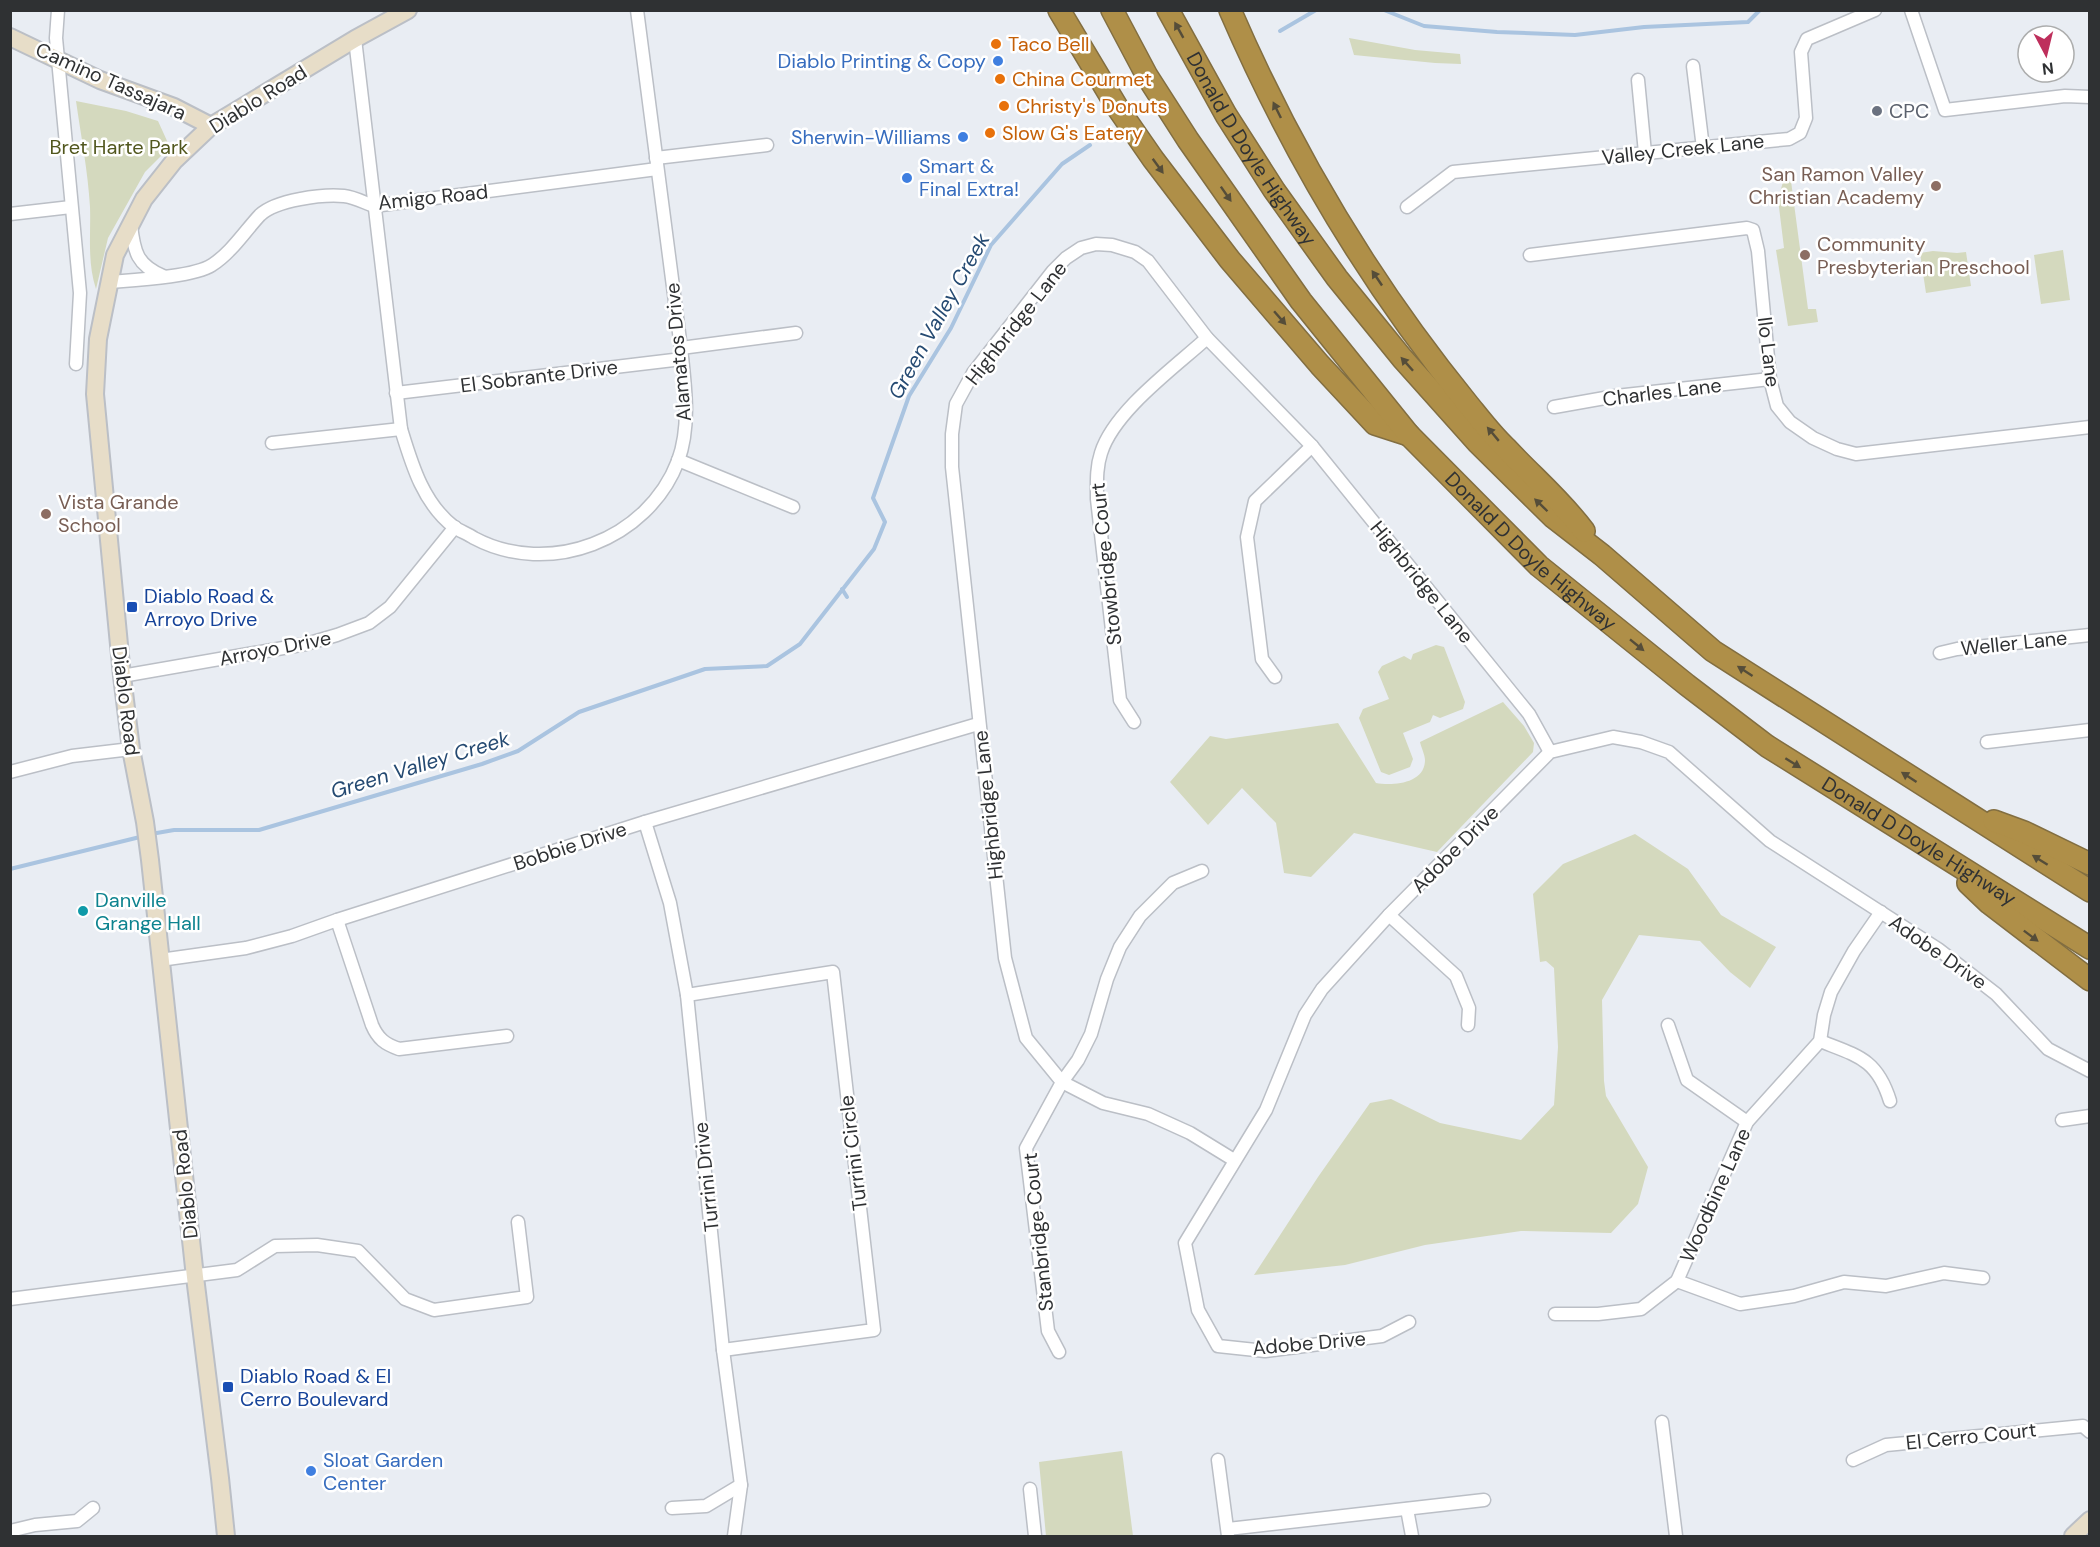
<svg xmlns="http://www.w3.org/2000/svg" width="2100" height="1547" viewBox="0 0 2100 1547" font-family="'DM Sans',sans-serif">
  <rect width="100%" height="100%" fill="#e9edf3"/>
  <g fill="#d4d9be">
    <path d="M 1349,38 L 1415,50 L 1460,54 L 1461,64 L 1435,63 L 1354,55 Z"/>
    <path d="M 76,101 L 126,111 L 158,121 L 168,143 L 166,151 L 145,172 L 108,238 L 96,289 C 87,262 91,234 90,207 C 88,172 81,136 76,101 Z"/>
    <path d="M 1791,181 L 1808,309 L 1816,309 L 1818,322 L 1788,326 L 1776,250 L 1784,248 L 1778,199 L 1783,182 Z"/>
    <path d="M 2063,250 L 2070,300 L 2041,304 L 2034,255 Z"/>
    <path d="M 1933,251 L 1957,253 L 1966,252 L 1971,286 L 1926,293 L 1920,253 Z"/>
    <path d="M 1436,645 L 1444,647 L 1465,702 L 1463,709 L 1440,718 L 1433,715 L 1430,722 L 1403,733 L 1413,759 L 1410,767 L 1389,775 L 1381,772 L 1359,718 L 1363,709 L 1389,699 L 1378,672 L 1382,666 L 1404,656 L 1411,660 L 1413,654 Z"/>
    <path d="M 1503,702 L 1524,726 L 1534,743 L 1533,752 L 1437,852 L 1354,833 L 1311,877 L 1284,873 L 1276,823 L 1242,788 L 1208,825 L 1170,782 L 1210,736 L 1226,739 L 1338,723 L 1376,783 C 1392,786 1425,784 1425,760 C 1425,755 1421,747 1420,742 Z"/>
    <path d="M 1635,834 L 1688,869 L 1721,915 L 1776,947 L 1750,988 L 1730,972 L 1700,941 L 1639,935 L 1602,1000 L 1604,1081 L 1606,1096 L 1648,1167 L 1638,1204 L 1611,1233 L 1521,1231 L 1425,1245 L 1345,1265 L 1254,1275 L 1318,1177 L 1370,1103 L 1391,1099 L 1440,1123 L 1521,1140 L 1554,1105 L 1558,1047 L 1554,968 L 1546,961 L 1540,962 L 1533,894 L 1563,864 Z"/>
    <path d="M 1122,1451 L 1133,1536 L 1046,1536 L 1039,1462 Z"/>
  </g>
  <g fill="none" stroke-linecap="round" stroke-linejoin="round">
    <g stroke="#aac4e0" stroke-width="4">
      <path d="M 1384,10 L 1424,26 L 1497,32 L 1575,35 L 1644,27 L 1748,22 L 1760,10"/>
      <path d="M 1280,31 L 1316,10"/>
      <path d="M 842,589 L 847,597"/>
      <path d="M 151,834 L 174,830 L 259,830 L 482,764 L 518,751 L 579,712 L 705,669 L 767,666 L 800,644 L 874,549 L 885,522 L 873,498 L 909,396 L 951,328 L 991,245 L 1062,164 L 1090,145"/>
      <path d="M 10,869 L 144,836"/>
    </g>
    <g stroke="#bbbfc6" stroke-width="15">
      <g id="street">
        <path d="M 58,10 L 56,38 L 80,293 L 76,364"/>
        <path d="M 1911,10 L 1945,110 L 2065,96 L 2090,97"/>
        <path d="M 355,39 L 401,429 C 412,465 423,503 454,527 C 460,531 468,534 474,538 C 549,578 648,540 678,461 C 691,426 685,385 681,348 L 637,10"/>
        <path d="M 1693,66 L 1703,148"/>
        <path d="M 1638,80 L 1645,153"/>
        <path d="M 656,158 L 767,145"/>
        <path d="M 1407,207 L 1453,172 L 1789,139 L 1800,133 L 1806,118 L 1801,52 L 1807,39 L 1875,10"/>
        <path d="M 10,214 L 71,207"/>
        <path d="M 131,225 C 134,252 137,265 163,276"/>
        <path d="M 1530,255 L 1747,228 L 1753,230 L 1758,251 L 1770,379 L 1777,406 L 1790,422 L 1813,438 L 1837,449 L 1856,454 L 2090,427"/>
        <path d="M 109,282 C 133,280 194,277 212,265 C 231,253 245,231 260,215 C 276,200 322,194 344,196 C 354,197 365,203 374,206 L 657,169"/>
        <path d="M 681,348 L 796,333"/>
        <path d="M 396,393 L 682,359"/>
        <path d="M 1554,407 L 1616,396 L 1770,379"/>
        <path d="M 272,443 L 401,429"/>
        <path d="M 678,460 L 793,507"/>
        <path d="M 1940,653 L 1957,649 L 2090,635"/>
        <path d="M 122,676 L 306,644 L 337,635 L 369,623 L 390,607 L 455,527"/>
        <path d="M 1275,677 L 1262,659 L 1247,537 L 1255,501 L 1312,446"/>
        <path d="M 1134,722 L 1120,700 L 1097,499 C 1097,483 1096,468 1101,453 C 1114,411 1174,368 1207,338"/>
        <path d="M 1987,742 L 2090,730"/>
        <path d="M 10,772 L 72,756 L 131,749"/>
        <path d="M 645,822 L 670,903 L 687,995 L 723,1350 L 741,1485 L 734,1536"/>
        <path d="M 1389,915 L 1456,976 L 1469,1008 L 1468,1025"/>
        <path d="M 337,920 L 372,1025 C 378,1039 385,1044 399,1049 L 507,1036"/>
        <path d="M 160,960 L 246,948 L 292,936 L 337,920 L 645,822 L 978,724"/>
        <path d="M 687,995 L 833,972 L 874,1330 L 723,1350"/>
        <path d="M 1668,1025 L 1687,1080 L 1747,1122"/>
        <path d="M 1820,1041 C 1858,1056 1877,1059 1890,1101"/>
        <path d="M 2062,1120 L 2090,1116"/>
        <path d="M 1234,1160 L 1190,1133 L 1148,1114 L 1103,1103 L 1062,1082 L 1026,1038 L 1005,958 L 952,467 L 952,434 L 956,404 L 973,373 L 1053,271 L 1066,258 L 1081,248 L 1096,244 L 1112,245 L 1135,252 L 1148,261 L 1207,338 L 1312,446 L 1529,714 L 1550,752"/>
        <path d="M 1677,1281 L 1740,1304 L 1794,1296 L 1844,1282 L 1886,1286 L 1944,1273 L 1983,1278"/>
        <path d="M 10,1299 L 237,1270 L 275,1246 L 317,1245 L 358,1251 L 405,1299 L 434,1310 L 527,1297 L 518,1222"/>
        <path d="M 1555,1314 L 1598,1314 L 1641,1309 L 1677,1281 L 1747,1122 L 1820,1041 L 1824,1015 L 1831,992 L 1854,951 L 1881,912"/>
        <path d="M 1409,1322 L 1382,1336 L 1265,1351 L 1218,1346 L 1198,1310 L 1185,1243 L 1266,1110 L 1305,1015 L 1322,989 L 1389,915 L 1550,752 L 1613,737 L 1641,742 L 1669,752 L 1770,841 L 1938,949 L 1996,994 L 2048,1049 L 2090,1071"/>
        <path d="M 1059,1352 L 1048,1331 L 1026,1148 L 1062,1082 L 1078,1060 L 1091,1034 L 1107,979 L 1120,947 L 1140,916 L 1173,883 L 1202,871"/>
        <path d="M 1662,1422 L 1676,1536"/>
        <path d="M 1218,1460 L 1228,1536"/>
        <path d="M 1853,1460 L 1886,1445 L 2083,1426 L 2090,1432"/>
        <path d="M 1030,1489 L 1035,1536"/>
        <path d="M 672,1508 L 706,1506 L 741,1485"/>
        <path d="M 1407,1509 L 1412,1536"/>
        <path d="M 1228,1529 L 1484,1500"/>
        <path d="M 10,1531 L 35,1525 L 77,1521 L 93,1508"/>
      </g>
    </g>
    <g stroke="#bbbfc6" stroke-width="20">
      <g id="secondary">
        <path d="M 10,37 L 100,80 L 174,107 L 211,126"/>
        <path d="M 226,1536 L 220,1478 L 195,1277 L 150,860 L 145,822 L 131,749 L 122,676 L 95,394 L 98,339 L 115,255 L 144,199 L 174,161 L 211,126 L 355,39 L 408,10"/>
        <path d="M 2073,1536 L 2090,1520"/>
      </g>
    </g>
    <g stroke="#826e41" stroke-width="24">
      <g id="highway">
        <path d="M 1059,10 L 1117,107 L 1153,159 L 1230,260 L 1320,365 L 1375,424 L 1409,435"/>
        <path id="s1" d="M 1112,10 L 1147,76 L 1188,140 L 1301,301 L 1409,435 L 1539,566 L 1687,685 L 1767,746 L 2090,948"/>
        <path id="s2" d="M 1168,10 L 1226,115 L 1274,190 L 1337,278 L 1402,358 L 1478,443 L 1553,517 L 1602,555 L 1713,651 L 2090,891"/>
        <path d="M 1230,10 C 1291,151 1371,285 1467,403 C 1480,419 1492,435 1506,448 C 1532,476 1561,500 1584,531"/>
        <path d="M 1994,821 L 2024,832 L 2090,864"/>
        <path d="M 1968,883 L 1989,903 L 2090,980"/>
      </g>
    </g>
    <use href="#street" stroke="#fff" stroke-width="12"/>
    <use href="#secondary" stroke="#e7ddc8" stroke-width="16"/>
    <use href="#highway" stroke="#af8f48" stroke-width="21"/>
  </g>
  <defs><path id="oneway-solid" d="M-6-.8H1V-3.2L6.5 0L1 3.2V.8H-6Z" transform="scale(1.5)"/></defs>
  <g fill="#554d39">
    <use href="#oneway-solid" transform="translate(1179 30) rotate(-119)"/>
    <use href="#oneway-solid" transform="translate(1277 110) rotate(-116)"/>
    <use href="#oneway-solid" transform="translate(1158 166) rotate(54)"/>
    <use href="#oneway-solid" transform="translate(1226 194) rotate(55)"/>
    <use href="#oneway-solid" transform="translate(1377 278) rotate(-124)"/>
    <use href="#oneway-solid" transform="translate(1280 318) rotate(49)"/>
    <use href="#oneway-solid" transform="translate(1407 364) rotate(-132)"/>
    <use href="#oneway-solid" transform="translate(1493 434) rotate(-130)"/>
    <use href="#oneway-solid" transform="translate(1541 505) rotate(-136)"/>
    <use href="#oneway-solid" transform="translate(1637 645) rotate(39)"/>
    <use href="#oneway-solid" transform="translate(1745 671) rotate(-147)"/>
    <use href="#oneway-solid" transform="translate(1793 763) rotate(32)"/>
    <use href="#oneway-solid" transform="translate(1909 777) rotate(-147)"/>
    <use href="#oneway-solid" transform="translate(2040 860) rotate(-148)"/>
    <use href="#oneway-solid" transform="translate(2031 936) rotate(37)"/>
  </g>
  <g fill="#e8710a" stroke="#fff" stroke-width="2">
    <circle cx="996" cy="44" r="6"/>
    <circle cx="1000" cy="79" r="6"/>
    <circle cx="1004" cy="106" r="6"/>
    <circle cx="990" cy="133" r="6"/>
  </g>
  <g fill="#3f7fe0" stroke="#fff" stroke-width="2">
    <circle cx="998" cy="61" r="6"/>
    <circle cx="963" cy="137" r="6"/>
    <circle cx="907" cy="178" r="6"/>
    <circle cx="311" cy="1471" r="6"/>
  </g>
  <circle fill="#6b7280" stroke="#fff" stroke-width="2" cx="1877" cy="111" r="6"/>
  <g fill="#8d6e63" stroke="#fff" stroke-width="2">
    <circle cx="1936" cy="186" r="6"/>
    <circle cx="1805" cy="255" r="6"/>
    <circle cx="46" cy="514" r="6"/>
  </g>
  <g fill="#1a4fb4" stroke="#fff" stroke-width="2">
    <rect x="126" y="601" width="12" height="12" rx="3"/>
    <rect x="222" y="1381" width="12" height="12" rx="3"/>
  </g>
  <circle fill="#0f9aa8" stroke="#fff" stroke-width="2" cx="83" cy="911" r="6"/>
  <g text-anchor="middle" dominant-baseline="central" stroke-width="5" stroke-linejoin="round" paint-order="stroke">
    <g font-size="20" fill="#c56008" stroke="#fff" text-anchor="start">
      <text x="1008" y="44">Taco Bell</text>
      <text x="1012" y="79">China Courmet</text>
      <text x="1016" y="106">Christy's Donuts</text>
      <text x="1002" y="133">Slow G's Eatery</text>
    </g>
    <g font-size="20" fill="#366cbe" stroke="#fff" text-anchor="end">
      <text x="986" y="61">Diablo Printing &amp; Copy</text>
      <text x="951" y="137">Sherwin-Williams</text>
      <text x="919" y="166" text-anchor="start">Smart &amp;<tspan x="919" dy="23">Final Extra!</tspan></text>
      <text x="323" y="1460" text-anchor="start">Sloat Garden<tspan x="323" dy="23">Center</tspan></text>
    </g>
    <g font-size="20" fill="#2f3133" stroke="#fff">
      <text transform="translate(111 81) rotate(24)">Camino Tassajara</text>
      <text transform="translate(258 99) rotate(-32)">Diablo Road</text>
      <text stroke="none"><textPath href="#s2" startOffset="162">Donald D Doyle Highway</textPath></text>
      <text transform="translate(1683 149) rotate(-6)">Valley Creek Lane</text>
      <text transform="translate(433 197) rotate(-6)">Amigo Road</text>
      <text transform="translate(1016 323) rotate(-52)">Highbridge Lane</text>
      <text transform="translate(678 352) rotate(-95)">Alamatos Drive</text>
      <text transform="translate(1769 352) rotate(83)">Ilo Lane</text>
      <text transform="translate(539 376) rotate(-7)">El Sobrante Drive</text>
      <text transform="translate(1662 392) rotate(-7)">Charles Lane</text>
      <text stroke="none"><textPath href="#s1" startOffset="688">Donald D Doyle Highway</textPath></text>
      <text transform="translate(1106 564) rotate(-96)">Stowbridge Court</text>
      <text transform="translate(1422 582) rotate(51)">Highbridge Lane</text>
      <text transform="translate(2014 643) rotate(-6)">Weller Lane</text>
      <text transform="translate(275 648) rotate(-11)">Arroyo Drive</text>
      <text transform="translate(126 701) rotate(83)">Diablo Road</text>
      <text transform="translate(988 805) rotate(-96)">Highbridge Lane</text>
      <text stroke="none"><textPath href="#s1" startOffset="1174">Donald D Doyle Highway</textPath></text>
      <text transform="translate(570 846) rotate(-18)">Bobbie Drive</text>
      <text transform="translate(1455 849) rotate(-45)">Adobe Drive</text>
      <text transform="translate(1938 952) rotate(35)">Adobe Drive</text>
      <text transform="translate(853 1153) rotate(-97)">Turrini Circle</text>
      <text transform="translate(706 1177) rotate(-96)">Turrini Drive</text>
      <text transform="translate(185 1184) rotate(-96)">Diablo Road</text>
      <text transform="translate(1715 1195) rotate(-66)">Woodbine Lane</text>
      <text transform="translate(1038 1232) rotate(-96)">Stanbridge Court</text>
      <text transform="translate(1309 1343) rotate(-5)">Adobe Drive</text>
      <text transform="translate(1971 1436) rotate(-6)">El Cerro Court</text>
    </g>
    <g font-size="20" fill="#5b616d" stroke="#fff" text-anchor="start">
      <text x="1889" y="111">CPC</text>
    </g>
    <g font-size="20" fill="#51571e" stroke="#fff">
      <text x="119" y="147">Bret Harte Park</text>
    </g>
    <g font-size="20" fill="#785e54" stroke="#fff" text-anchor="start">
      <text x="1924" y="174" text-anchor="end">San Ramon Valley<tspan x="1924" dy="23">Christian Academy</tspan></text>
      <text x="1817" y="244">Community<tspan x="1817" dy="23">Presbyterian Preschool</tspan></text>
      <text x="58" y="502">Vista Grande<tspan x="58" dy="23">School</tspan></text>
    </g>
    <g font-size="20" fill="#164399" stroke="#fff" text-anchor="start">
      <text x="144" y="596">Diablo Road &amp;<tspan x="144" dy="23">Arroyo Drive</tspan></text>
      <text x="240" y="1376">Diablo Road &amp; El<tspan x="240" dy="23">Cerro Boulevard</tspan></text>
    </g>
    <g font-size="20" fill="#0d838f" stroke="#fff" text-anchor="start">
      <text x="95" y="900">Danville<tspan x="95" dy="23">Grange Hall</tspan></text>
    </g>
    <g font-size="21" font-style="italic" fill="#254a72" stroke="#fff">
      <text transform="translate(939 316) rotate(-61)">Green Valley Creek</text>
      <text transform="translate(420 765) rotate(-17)">Green Valley Creek</text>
    </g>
  </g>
  <rect width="2100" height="1547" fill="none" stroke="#2f3133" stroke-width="24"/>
  <g transform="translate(2046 54) rotate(173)"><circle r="28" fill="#ffffff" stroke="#acadad" stroke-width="1.5"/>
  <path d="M0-4.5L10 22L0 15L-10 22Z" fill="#be2f5c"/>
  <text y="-9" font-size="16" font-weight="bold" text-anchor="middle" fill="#2f3133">N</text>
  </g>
</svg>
